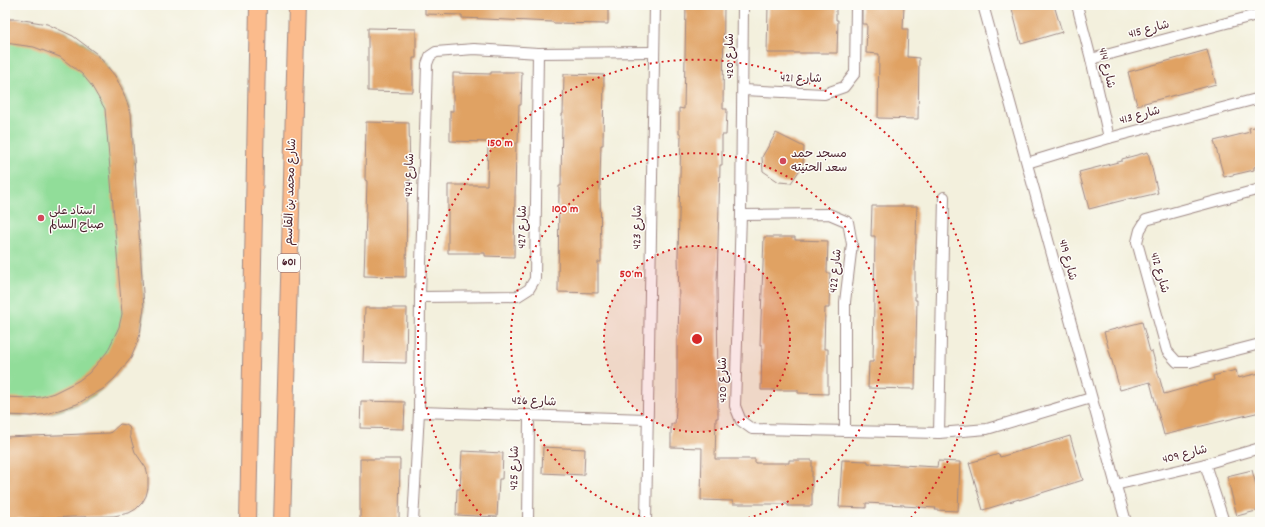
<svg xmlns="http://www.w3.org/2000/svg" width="1265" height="527" viewBox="0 0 1265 527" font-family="Dekko,'Playpen Sans Arabic',sans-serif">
  <rect width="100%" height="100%" fill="#fdfcf7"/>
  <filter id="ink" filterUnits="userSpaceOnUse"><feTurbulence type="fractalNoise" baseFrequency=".025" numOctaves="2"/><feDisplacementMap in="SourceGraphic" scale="8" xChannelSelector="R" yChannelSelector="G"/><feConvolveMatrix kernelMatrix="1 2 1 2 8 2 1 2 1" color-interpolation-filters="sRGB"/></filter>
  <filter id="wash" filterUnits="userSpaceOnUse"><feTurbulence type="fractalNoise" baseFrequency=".012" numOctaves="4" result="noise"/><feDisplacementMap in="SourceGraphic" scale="16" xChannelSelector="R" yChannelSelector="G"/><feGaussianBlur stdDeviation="0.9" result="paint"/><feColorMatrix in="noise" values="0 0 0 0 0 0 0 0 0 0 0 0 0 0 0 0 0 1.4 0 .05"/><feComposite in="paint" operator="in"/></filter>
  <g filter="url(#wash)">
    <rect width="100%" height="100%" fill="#f3f0dd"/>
    <path fill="#91dd99" stroke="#6e7e62" d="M 5,19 C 66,19 115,54 131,113 L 144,308 C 138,382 76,422 5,415 Z"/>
    <g id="blocks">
      <g fill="#e0a264">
        <path d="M 425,5 L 608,5 L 608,24 L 553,23 L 553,22 L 462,18 L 462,15 L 425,14 Z"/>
        <path d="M 686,5 L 724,5 L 723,109 L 727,109 L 726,135 L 722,135 L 722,165 L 720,165 L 717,284 L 718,393 L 718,418 L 716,418 L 715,459 L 755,459 L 755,463 L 789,463 L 789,460 L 812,460 L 812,506 L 788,506 L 788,504 L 733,504 L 733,501 L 701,500 L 702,448 L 671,447 L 671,424 L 675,424 L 677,392 L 677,335 L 678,335 L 679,302 L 678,256 L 681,134 L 679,134 L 679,108 L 684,109 Z"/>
        <path d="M 768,5 L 836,5 L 836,20 L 838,20 L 837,53 L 767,53 Z"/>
        <path d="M 862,5 L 904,5 L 903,29 L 908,29 L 907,57 L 919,58 L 918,119 L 878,118 L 879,54 L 866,53 L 867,24 L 862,24 Z"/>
        <path d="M 1011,5 L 1054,5 L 1062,32 L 1021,44 Z"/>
        <path d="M 5,19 L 18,19 L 47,24 L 73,36 L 97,54 L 115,76 L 122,89 L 131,113 L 144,308 L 140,334 L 136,346 L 131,358 L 115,378 L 103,389 L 77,404 L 47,414 L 32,416 L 5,415 L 5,397 L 28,398 L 41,397 L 54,393 L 78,381 L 89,373 L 107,352 L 119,327 L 122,314 L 105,109 L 91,85 L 82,74 L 60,57 L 34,47 L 5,43 Z"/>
        <path d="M 368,28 L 416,29 L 416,58 L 413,58 L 413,92 L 368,91 Z"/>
        <path d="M 1207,50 L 1216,84 L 1137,105 L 1128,72 Z"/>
        <path d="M 491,72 L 522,72 L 521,105 L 519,105 L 518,143 L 516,143 L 514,257 L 485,256 L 485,253 L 448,253 L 448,185 L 487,185 L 488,142 L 450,141 L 450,111 L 453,111 L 453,73 L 491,74 Z"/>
        <path d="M 564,74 L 604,75 L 603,145 L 601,145 L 600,180 L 601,262 L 598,262 L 598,293 L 558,292 L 559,186 L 561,186 L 562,114 L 563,114 Z"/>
        <path d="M 366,122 L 409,123 L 410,181 L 407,181 L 406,277 L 364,276 L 367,181 L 365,180 Z"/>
        <path d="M 1260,126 L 1260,165 L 1254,167 L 1254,170 L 1224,177 L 1214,141 L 1250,132 L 1249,128 Z"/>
        <path d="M 776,133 L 804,147 L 803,165 L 791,183 L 779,182 L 763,171 L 762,157 Z"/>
        <path d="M 1148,152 L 1158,193 L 1132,199 L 1132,198 L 1089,209 L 1079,172 L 1122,161 L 1122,159 Z"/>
        <path d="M 872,206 L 917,206 L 915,271 L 915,300 L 917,300 L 915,389 L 868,388 L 869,362 L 873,362 L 874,300 L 875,236 L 871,236 Z"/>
        <path d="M 764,237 L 795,237 L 795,240 L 828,241 L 827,273 L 830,273 L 829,308 L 825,308 L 824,349 L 828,349 L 828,394 L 798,393 L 798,390 L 761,390 L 762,345 L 760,345 Z"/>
        <path d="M 365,308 L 407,308 L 406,363 L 363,362 Z"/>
        <path d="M 1142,322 L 1150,352 L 1152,351 L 1164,394 L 1214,380 L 1213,376 L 1236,370 L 1238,378 L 1260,373 L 1260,412 L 1164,435 L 1150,382 L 1120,390 L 1104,332 Z"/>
        <path d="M 361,401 L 405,402 L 404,429 L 360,428 Z"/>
        <path d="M 120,424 L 126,425 L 129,427 L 130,430 L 130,436 L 135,452 L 146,468 L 148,475 L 148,488 L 146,496 L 142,503 L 136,509 L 129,513 L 114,516 L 5,519 L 5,437 L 110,433 Z"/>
        <path d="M 1070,436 L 1083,480 L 1019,500 L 1019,499 L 983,510 L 969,463 L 999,454 L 1000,457 Z"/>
        <path d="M 543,447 L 585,449 L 584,475 L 542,473 Z"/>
        <path d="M 462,451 L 503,453 L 502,479 L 499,479 L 497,517 L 456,515 L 457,489 L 460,489 Z"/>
        <path d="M 360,459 L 400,459 L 399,522 L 360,522 Z"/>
        <path d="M 842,460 L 868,461 L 868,463 L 937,467 L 938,461 L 960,462 L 958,511 L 935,510 L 936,508 L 904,506 L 904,505 L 866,503 L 866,508 L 839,507 Z"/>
        <path d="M 1252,470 L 1260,500 L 1260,510 L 1237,516 L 1227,476 Z"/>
      </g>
    </g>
  </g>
  <g filter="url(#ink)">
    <use href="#blocks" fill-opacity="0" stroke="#9e8884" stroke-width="1"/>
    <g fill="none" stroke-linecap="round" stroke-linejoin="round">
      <g stroke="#9e8884" stroke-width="12">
        <g id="street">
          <path d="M 743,5 L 741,215 L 735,406 L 741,421 L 752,429 L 939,433 L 987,429 L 1091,398"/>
          <path d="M 983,5 L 1126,522"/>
          <path d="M 1077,5 L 1091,59 L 1109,138"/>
          <path d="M 1091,59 L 1260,14"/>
          <path d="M 743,90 L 824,94 L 844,87 L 855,73 L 856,5"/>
          <path d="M 1027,163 L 1109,138 L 1260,98"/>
          <path d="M 1260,189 L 1146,220 L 1140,230 L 1137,242 L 1167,351 L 1177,362 L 1190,362 L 1260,344"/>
          <path d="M 741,215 L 829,214 L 848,222 L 852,244 L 845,302 L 845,431"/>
          <path d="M 420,297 L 518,296 L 529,289 L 535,279 L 538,53"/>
          <path d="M 419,412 L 647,419"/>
          <path d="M 939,433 L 944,197"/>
          <path d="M 1205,464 L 1224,522"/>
          <path d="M 1115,485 L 1205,464 L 1260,448"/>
          <path d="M 413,522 L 419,412 L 420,297 L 427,64 L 430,56 L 436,52 L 474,49 L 538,53 L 654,52"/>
          <path d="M 528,522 L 529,415"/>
          <path d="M 646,522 L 655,5"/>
        </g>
      </g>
      <g stroke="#9e8884" stroke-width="18">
        <g id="primary">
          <path d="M 248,522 L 258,5"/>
          <path d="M 282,522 L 297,5"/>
        </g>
      </g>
      <use href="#street" stroke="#fff" stroke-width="10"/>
      <use href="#primary" stroke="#fbbb8c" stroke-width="16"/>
    </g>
  </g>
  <circle cx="697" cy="339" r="93" fill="#d62828" fill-opacity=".12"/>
  <g fill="none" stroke="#d62828" stroke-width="2" stroke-dasharray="2 4">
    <circle cx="697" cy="339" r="93"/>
    <path d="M663 522A186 186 0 1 1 731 522"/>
    <path d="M485 520A279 279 0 1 1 909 520"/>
  </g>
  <g fill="#d1495b" stroke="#fdfcf7" stroke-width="1.5">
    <circle cx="783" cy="161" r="4"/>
    <circle cx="41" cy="218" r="4"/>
  </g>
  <g text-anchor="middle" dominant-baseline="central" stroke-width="3" stroke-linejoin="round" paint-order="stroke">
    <rect fill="#fdfcf7" stroke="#806168" stroke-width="1" x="278" y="254" width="22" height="18" rx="3"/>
    <g font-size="11" font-weight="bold" fill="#4a1f2b">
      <text x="289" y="263">601</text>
    </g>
    <g font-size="12" fill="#4a1f2b" stroke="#fdfcf7">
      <text transform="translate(1149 30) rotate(-15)">شارع 415</text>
      <text transform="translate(730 56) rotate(-90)">شارع 420</text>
      <text transform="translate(1106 68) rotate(77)">شارع 414</text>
      <text transform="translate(801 79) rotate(1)">شارع 421</text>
      <text transform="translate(1140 116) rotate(-15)">شارع 413</text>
      <text transform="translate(410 175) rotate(-88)">شارع 424</text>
      <text transform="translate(291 192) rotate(-88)">شارع محمد بن القاسم</text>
      <text transform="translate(523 227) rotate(-89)">شارع 427</text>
      <text transform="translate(638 227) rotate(-89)">شارع 423</text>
      <text transform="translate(1067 260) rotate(75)">شارع 419</text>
      <text transform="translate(836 271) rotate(-84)">شارع 422</text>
      <text transform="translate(1159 273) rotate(74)">شارع 412</text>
      <text transform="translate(723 380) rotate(-90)">شارع 420</text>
      <text transform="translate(534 402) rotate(2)">شارع 426</text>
      <text transform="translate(1185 455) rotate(-14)">شارع 409</text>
      <text transform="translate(515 468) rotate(-89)">شارع 425</text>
    </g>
    <g font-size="12" fill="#4a1f2b" stroke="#fdfcf7" text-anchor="start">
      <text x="791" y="154">مسجد حمد<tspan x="791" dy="14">سعد الحتيته</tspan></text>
      <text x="49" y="211">استاد علي<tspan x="49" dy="14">صباح السالم</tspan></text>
    </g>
  </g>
  <circle cx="697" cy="339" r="6" fill="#d62828" stroke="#fdfcf7" stroke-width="2"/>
  <g font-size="12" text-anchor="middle" font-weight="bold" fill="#d62828" stroke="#fdfcf7" stroke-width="3" stroke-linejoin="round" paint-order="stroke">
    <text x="500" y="146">150 m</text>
    <text x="565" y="212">100 m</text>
    <text x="631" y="277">50 m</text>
  </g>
  <rect width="1265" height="527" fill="none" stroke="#fdfcf7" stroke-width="20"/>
</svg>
